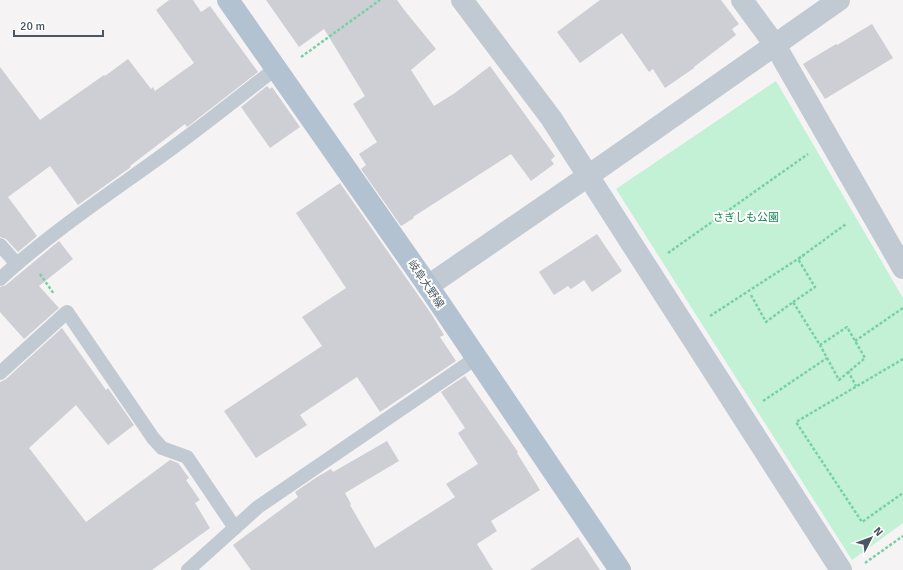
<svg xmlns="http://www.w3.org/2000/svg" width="903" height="570" viewBox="0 0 903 570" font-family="Signika,'Noto Sans JP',sans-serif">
  <rect width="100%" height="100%" fill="#f5f3f3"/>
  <path fill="#c3f1d5" d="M 776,81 L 903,298 L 903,523 L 852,560 L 616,189 Z"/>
  <g fill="#cdcfd5">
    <path d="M 169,0 L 193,0 L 201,12 L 210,6 L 258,72 L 187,127 L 185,124 L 130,166 L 131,167 L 78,205 L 50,166 L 8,197 L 37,236 L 18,252 L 6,239 L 0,237 L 0,67 L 40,120 L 104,75 L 105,76 L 128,59 L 151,89 L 153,87 L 155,91 L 194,63 L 156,10 Z"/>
    <path d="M 266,0 L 397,0 L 405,11 L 436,49 L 411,70 L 434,106 L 455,93 L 490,66 L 555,156 L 551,160 L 554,164 L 531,181 L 511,154 L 413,217 L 414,218 L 401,226 L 361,169 L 366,165 L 359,154 L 377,142 L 353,104 L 365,96 L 324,29 L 299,47 Z"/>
    <path d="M 600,0 L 721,0 L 739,24 L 732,29 L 736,35 L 694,67 L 694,68 L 665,88 L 653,69 L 649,72 L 622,33 L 580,63 L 557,32 Z"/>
    <path d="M 872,24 L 893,58 L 825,99 L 803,64 L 836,44 L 837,45 Z"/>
    <path d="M 267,86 L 270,89 L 272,87 L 300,127 L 270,148 L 241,107 Z"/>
    <path d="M 340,183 L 432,315 L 444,335 L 440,337 L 456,361 L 380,412 L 357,377 L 300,415 L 307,425 L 256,458 L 224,411 L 322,346 L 302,317 L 346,288 L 296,213 Z"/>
    <path d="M 597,234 L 622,271 L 592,292 L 584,280 L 571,289 L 568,286 L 554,295 L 539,272 Z"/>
    <path d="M 59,241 L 73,259 L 39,286 L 59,308 L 24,339 L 0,312 L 0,287 L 6,285 Z"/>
    <path d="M 62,328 L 106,390 L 108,388 L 134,425 L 108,445 L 76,405 L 29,448 L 86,522 L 170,460 L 178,463 L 189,478 L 186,480 L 200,500 L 195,503 L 210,528 L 152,570 L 0,570 L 0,382 L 6,379 Z"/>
    <path d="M 465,376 L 518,452 L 517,453 L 540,490 L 491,521 L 497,531 L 477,544 L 493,570 L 251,570 L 233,545 L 298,497 L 295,492 L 317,477 L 331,469 L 333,472 L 387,441 L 399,461 L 345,493 L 351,504 L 350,505 L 375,548 L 455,497 L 446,484 L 478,464 L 458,433 L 465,428 L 441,392 Z"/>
    <path d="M 578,537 L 600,570 L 530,570 Z"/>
  </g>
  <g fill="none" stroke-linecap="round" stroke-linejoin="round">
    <g stroke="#7ad0a6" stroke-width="2.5" stroke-dasharray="3 2" stroke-linecap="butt">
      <path d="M 301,57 L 380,0"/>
      <path d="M 668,253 L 808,154"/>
      <path d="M 40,274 L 54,294"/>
      <path d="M 751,295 L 766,322 L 793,302 L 820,345 L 847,327 L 865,358 L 839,380 L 820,345"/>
      <path d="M 793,302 L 815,287 L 798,259 L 846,224"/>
      <path d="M 710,316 L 804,255"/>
      <path d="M 855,341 L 903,308"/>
      <path d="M 903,359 L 796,422 L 862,522 L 903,493"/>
      <path d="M 848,371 L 856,386"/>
      <path d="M 763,401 L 827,358"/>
      <path d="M 865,563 L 903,536"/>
    </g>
    <g stroke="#c1cad2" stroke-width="14">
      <path d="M 0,245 L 17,264"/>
      <path d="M 0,279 C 49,234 106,196 160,157 C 199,129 238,98 276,68"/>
      <path d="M 0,373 L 67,312 L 153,438 L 162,448 L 187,457 L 235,528"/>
      <path d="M 188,570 L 258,507 L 476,358"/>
    </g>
    <g stroke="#c1cad2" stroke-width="22">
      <path d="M 462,0 L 551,118 L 841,570"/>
      <path d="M 742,0 L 775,45 L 903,268"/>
    </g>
    <path stroke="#c1cad2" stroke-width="22" d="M 428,286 L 588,176 L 839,0"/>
    <path stroke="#b3c2d1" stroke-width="22" d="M 228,0 L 428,286 L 620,570"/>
  </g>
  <g text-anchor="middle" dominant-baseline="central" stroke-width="4" stroke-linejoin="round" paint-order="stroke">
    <g font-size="11" fill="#17864f" stroke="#fff">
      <text x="746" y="217">さぎしも公園</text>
    </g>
    <g font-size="11" fill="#4a5661" stroke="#fff">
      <text transform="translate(426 284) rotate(56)">岐阜大野線</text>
    </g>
  </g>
  <g transform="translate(871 538) rotate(48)" stroke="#ffffff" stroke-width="3" paint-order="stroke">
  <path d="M0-3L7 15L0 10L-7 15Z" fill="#4a5661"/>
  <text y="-6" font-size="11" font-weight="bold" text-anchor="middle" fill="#4a5661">N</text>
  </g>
  <path d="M14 30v6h89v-6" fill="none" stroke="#4a5661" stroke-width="2"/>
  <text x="20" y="30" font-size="12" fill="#4a5661" stroke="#ffffff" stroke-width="3" paint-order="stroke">20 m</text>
</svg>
